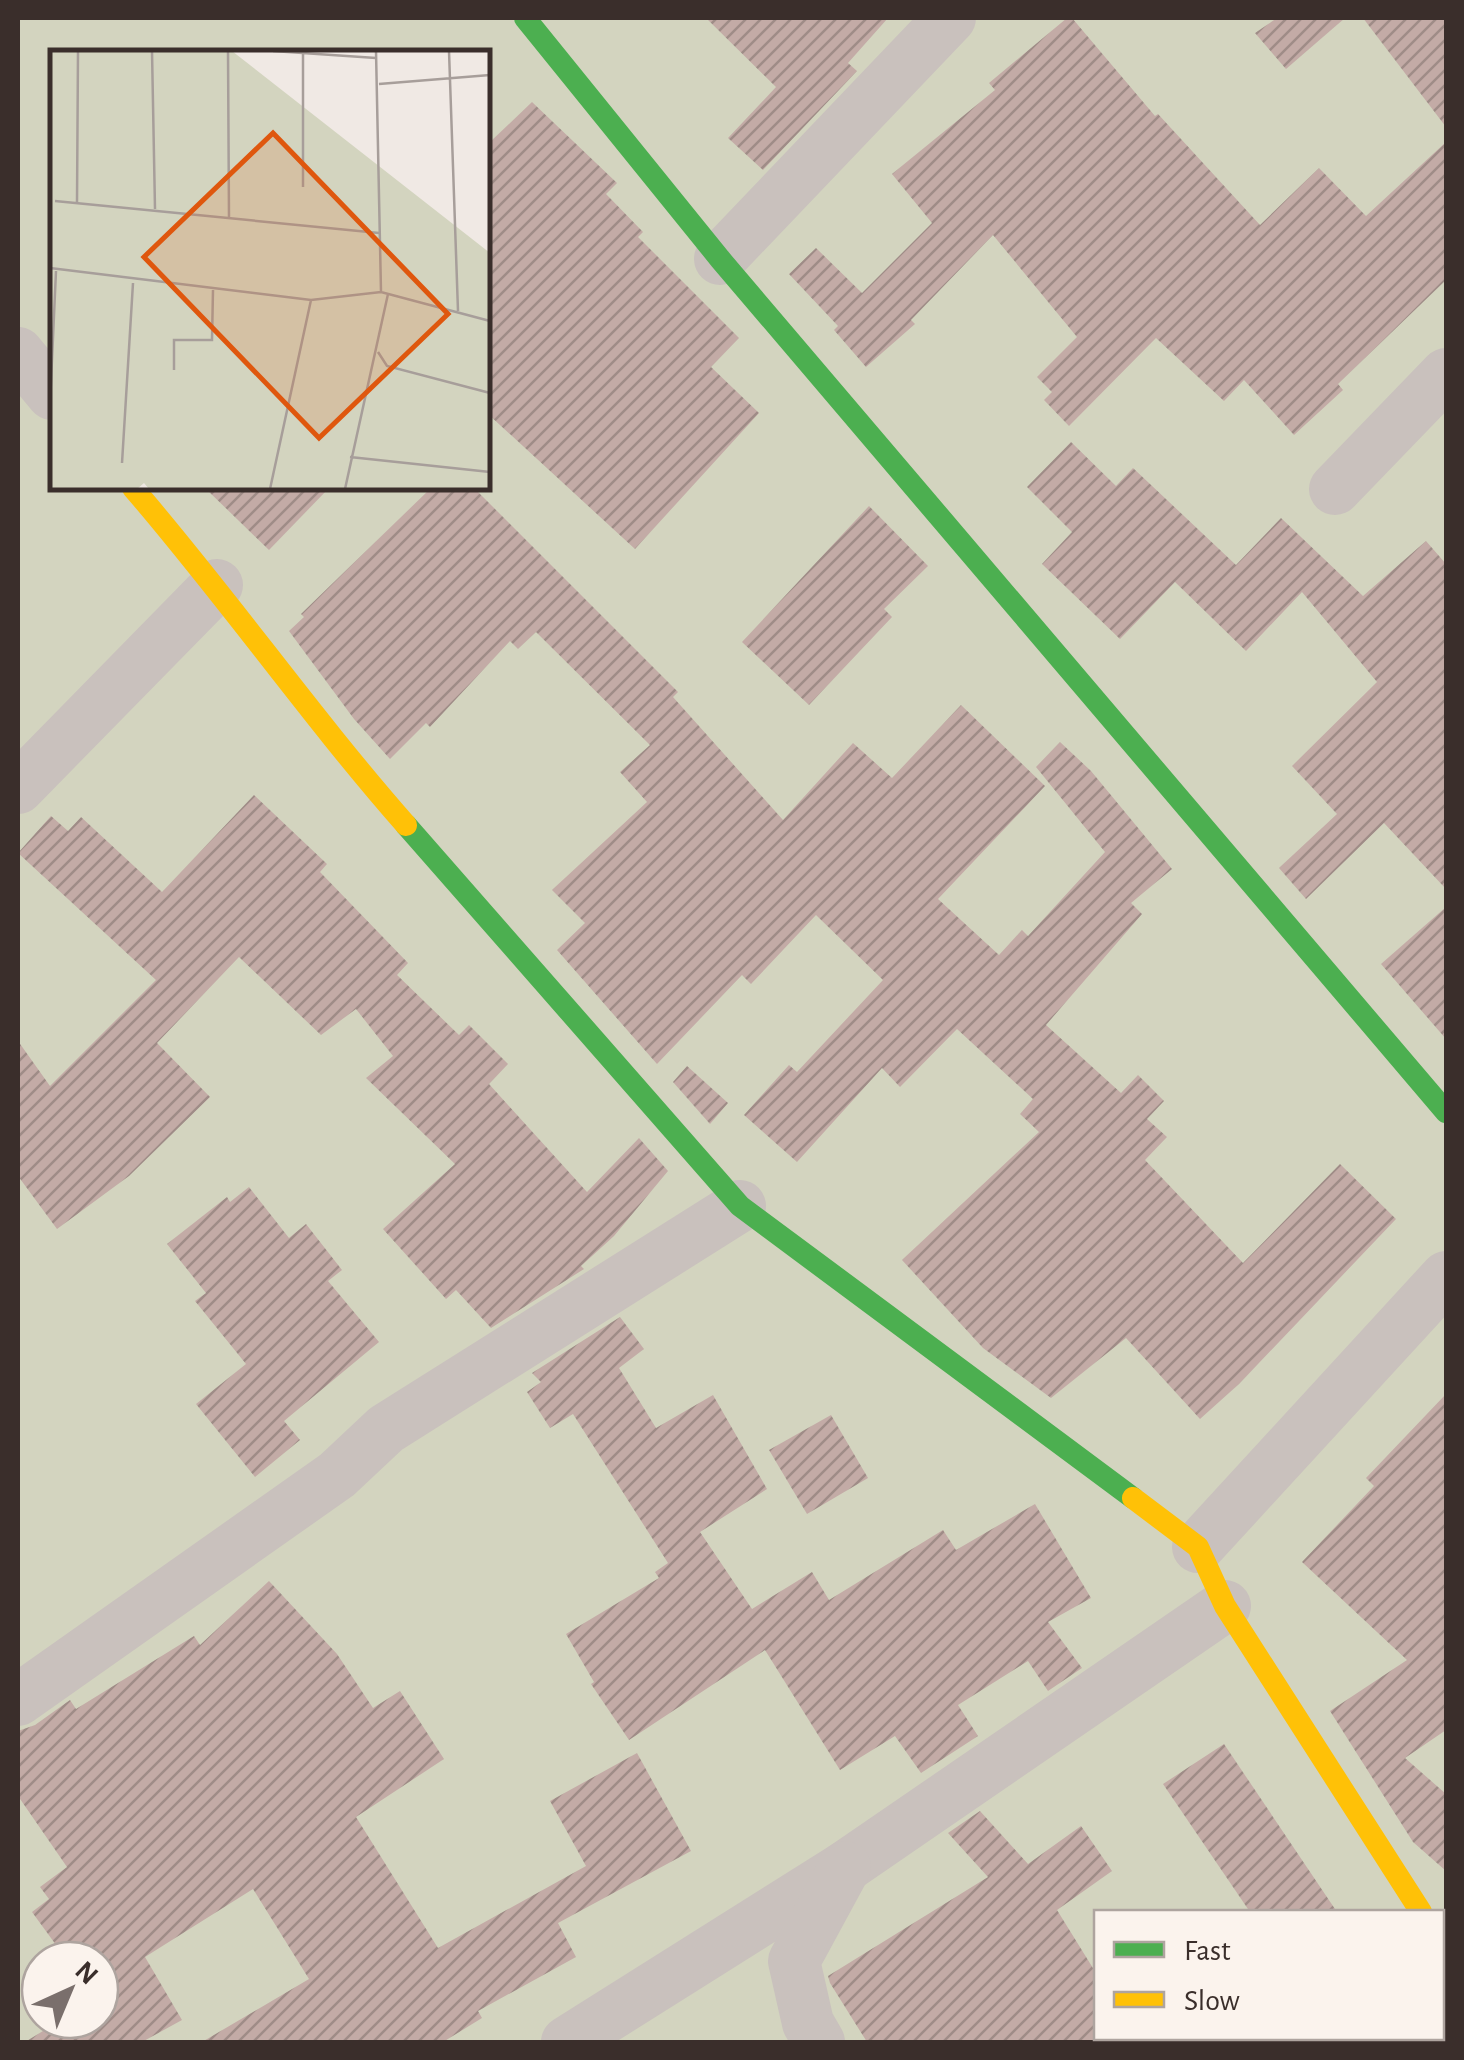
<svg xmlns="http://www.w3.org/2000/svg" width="1464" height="2060" viewBox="0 0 1464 2060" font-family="'Alegreya Sans',sans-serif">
  <defs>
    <pattern id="building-hatch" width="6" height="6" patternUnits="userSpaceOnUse" patternTransform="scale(2.5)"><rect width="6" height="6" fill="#c3aba6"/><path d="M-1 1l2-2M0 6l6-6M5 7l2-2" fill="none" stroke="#9f8c87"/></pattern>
  </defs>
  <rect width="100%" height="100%" fill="#f0e9e4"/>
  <path fill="#d3d4bf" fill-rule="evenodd" d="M 18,18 L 1446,18 L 1446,2042 L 18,2042 ZM 52,52 L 488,52 L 488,488 L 52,488 ZM 1096,1912 L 1442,1912 L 1442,2038 L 1096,2038 ZM 40,1960 L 100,1960 L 100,2020 L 40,2020 Z"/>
  <g fill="url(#building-hatch)">
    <path d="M 706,18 L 888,18 L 848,63 L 857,71 L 763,170 L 728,138 L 776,87 Z"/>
    <path d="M 1067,18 L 1072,18 L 1155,116 L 1158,114 L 1260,225 L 1319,168 L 1366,216 L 1446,142 L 1446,280 L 1338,384 L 1343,390 L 1294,435 L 1244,380 L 1224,401 L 1156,338 L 1069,426 L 1044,400 L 1052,392 L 1037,377 L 1077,337 L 993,235 L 911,320 L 915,324 L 866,367 L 834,330 L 838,326 L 789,274 L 816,248 L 862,293 L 932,223 L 892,174 L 995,90 L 989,83 Z"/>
    <path d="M 1277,18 L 1345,18 L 1286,69 L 1255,33 Z"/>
    <path d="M 1363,18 L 1446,18 L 1446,127 Z"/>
    <path d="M 532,102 L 617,183 L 606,194 L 643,232 L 638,237 L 739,338 L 711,367 L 759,413 L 635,549 L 488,414 L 488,144 Z"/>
    <path d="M 1071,442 L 1116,486 L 1133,468 L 1236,565 L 1281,518 L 1363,596 L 1426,541 L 1446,564 L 1446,889 L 1384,823 L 1306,899 L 1279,868 L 1337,814 L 1292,766 L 1377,682 L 1302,592 L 1246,651 L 1175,582 L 1120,639 L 1042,564 L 1072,532 L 1027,487 Z"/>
    <path d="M 205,488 L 329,488 L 269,550 Z"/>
    <path d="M 431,488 L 474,488 L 678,692 L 673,697 L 783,820 L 853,743 L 892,778 L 961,705 L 1045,786 L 938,899 L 999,955 L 1022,930 L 1028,936 L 1105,852 L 1036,767 L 1060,742 L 1091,771 L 1172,869 L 1131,903 L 1142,914 L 1046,1025 L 1121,1093 L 1138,1075 L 1164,1101 L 1147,1119 L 1167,1137 L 1145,1160 L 1243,1263 L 1340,1164 L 1396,1219 L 1239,1384 L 1200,1419 L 1126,1338 L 1051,1398 L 983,1348 L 902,1260 L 1039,1132 L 1020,1114 L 1033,1099 L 957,1029 L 900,1087 L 882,1068 L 797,1162 L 744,1115 L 789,1065 L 797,1072 L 883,980 L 816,915 L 751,984 L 742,975 L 657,1064 L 557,950 L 585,923 L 552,890 L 647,802 L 620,772 L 650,745 L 536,632 L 518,649 L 510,641 L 430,727 L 426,723 L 390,759 L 354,719 L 289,631 L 304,617 L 301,614 Z"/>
    <path d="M 869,506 L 928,566 L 884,609 L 892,617 L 809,705 L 742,642 Z"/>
    <path d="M 254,795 L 327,864 L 320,872 L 408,963 L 397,975 L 459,1035 L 469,1025 L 508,1064 L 489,1084 L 587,1192 L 639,1138 L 668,1171 L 614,1236 L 581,1266 L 584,1269 L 491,1328 L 456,1290 L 446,1299 L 383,1229 L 455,1164 L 366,1078 L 393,1056 L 356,1009 L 321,1035 L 239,957 L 157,1043 L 210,1097 L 129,1176 L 57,1229 L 18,1176 L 18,1041 L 50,1086 L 156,980 L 18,853 L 51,816 L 68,831 L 81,817 L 162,892 Z"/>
    <path d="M 1446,907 L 1446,1039 L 1381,964 Z"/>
    <path d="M 687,1066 L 728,1103 L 710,1124 L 673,1082 Z"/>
    <path d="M 249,1187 L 289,1238 L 306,1224 L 342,1270 L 328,1281 L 379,1342 L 284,1421 L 300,1440 L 255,1477 L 196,1404 L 246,1364 L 195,1301 L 206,1293 L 167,1244 L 227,1197 L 230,1202 Z"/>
    <path d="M 620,1317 L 644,1349 L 619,1368 L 656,1428 L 713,1395 L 767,1489 L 700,1532 L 752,1609 L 812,1572 L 829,1600 L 943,1530 L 956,1550 L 1035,1504 L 1091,1598 L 1048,1622 L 1082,1668 L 1048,1691 L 1028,1661 L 958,1705 L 978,1736 L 921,1773 L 895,1736 L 840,1770 L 765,1650 L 629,1740 L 591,1684 L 594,1682 L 566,1634 L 659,1578 L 655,1572 L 668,1563 L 573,1414 L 550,1428 L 527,1392 L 541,1382 L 532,1373 Z"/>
    <path d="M 1446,1394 L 1446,1730 L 1405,1758 L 1446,1794 L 1446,1871 L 1413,1842 L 1330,1711 L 1407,1660 L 1302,1562 L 1374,1486 L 1366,1478 Z"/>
    <path d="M 831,1415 L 868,1478 L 807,1514 L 769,1450 Z"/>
    <path d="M 269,1581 L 337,1654 L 373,1708 L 400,1691 L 444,1759 L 356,1817 L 438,1948 L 586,1866 L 550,1801 L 637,1753 L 691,1851 L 558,1923 L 576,1957 L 478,2011 L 482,2018 L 443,2042 L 202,2042 L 309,1979 L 253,1889 L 145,1957 L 182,2020 L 142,2042 L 25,2042 L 61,2020 L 100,2020 L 100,1960 L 67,1960 L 32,1912 L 49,1899 L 40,1887 L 67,1867 L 18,1796 L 18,1731 L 35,1725 L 70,1700 L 76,1709 L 194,1636 L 200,1645 Z"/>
    <path d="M 1224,1744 L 1337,1912 L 1250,1912 L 1163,1784 Z"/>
    <path d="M 980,1811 L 1028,1864 L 1081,1826 L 1112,1871 L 1057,1910 L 1096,1973 L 1096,2042 L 867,2042 L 830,1983 L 828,1976 L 988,1877 L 948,1833 Z"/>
  </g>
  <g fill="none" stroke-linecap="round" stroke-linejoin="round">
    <g stroke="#c9c1bd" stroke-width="52">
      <path d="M 720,259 L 950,18"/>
      <path d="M 18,353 L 52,394"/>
      <path d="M 1335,489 L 1446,374"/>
      <path d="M 18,788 L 217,585"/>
      <path d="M 1198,1547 L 1446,1277"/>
      <path d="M 18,1700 L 337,1475 L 386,1429 L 740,1206"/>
      <path d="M 1442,1945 L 1446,1952"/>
      <path d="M 567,2042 L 845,1867 L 1225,1606"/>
      <path d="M 819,2042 L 808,2023 L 794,1961 L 845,1867"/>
    </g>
    <g stroke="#4caf50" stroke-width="22">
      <path d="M 525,18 L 720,259 L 1446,1112"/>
      <path d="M 406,825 L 740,1206 L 1133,1498"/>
    </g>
    <g stroke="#ffc107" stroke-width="22">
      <path d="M 133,488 C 228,598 310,716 406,825"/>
      <path d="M 1133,1498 L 1198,1547 L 1225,1606 L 1421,1912"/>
    </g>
  </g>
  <g transform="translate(50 50)">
    <rect width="440" height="440" fill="#f0e9e4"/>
    <path d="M 0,1 L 182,1 L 440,203 L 440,439 L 99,439 L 94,433 L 87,439 L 0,439 Z" fill="#d3d4bf"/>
    <path fill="none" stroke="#a79e9a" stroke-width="2.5" d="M 102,1 L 105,159M 178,1 L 179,169M 223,1 L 326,8M 326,1 L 331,242M 399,1 L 408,261M 329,34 L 440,25M 253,137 L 253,1M 5,151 L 329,183M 27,152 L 28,1M 0,218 L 261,250 L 331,242 L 440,271M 328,302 L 337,316 L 440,343M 124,320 L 124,290 L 162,290 L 163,240M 0,354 L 6,221M 300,407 L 440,422M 72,413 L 83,233M 220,439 L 261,250M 295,439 L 338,244"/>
    <path fill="#df570e" fill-opacity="0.15" stroke="#df570e" stroke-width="5" d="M 223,83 L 398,264 L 269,388 L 94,207 Z"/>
    <rect width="440" height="440" fill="none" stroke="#3a2e2b" stroke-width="5"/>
  </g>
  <rect width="1464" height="2060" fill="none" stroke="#3a2e2b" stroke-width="40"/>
  <rect x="1094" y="1910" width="350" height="130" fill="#fbf3ed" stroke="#aea49f" stroke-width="2.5"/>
  <rect x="1114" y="1942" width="50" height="15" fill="#4caf50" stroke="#aea49f" stroke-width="2.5"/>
  <text x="1184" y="1960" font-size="30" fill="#3a2e2b">Fast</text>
  <rect x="1114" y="1992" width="50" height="15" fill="#ffc107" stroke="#aea49f" stroke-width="2.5"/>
  <text x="1184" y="2010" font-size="30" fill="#3a2e2b">Slow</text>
  <g transform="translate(70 1990) rotate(44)"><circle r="48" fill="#fbf3ed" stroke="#aea49f" stroke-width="2.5"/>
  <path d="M0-8L18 38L0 25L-18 38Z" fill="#7a6f6c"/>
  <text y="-15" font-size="28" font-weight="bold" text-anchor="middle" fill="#3a2e2b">N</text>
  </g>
</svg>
